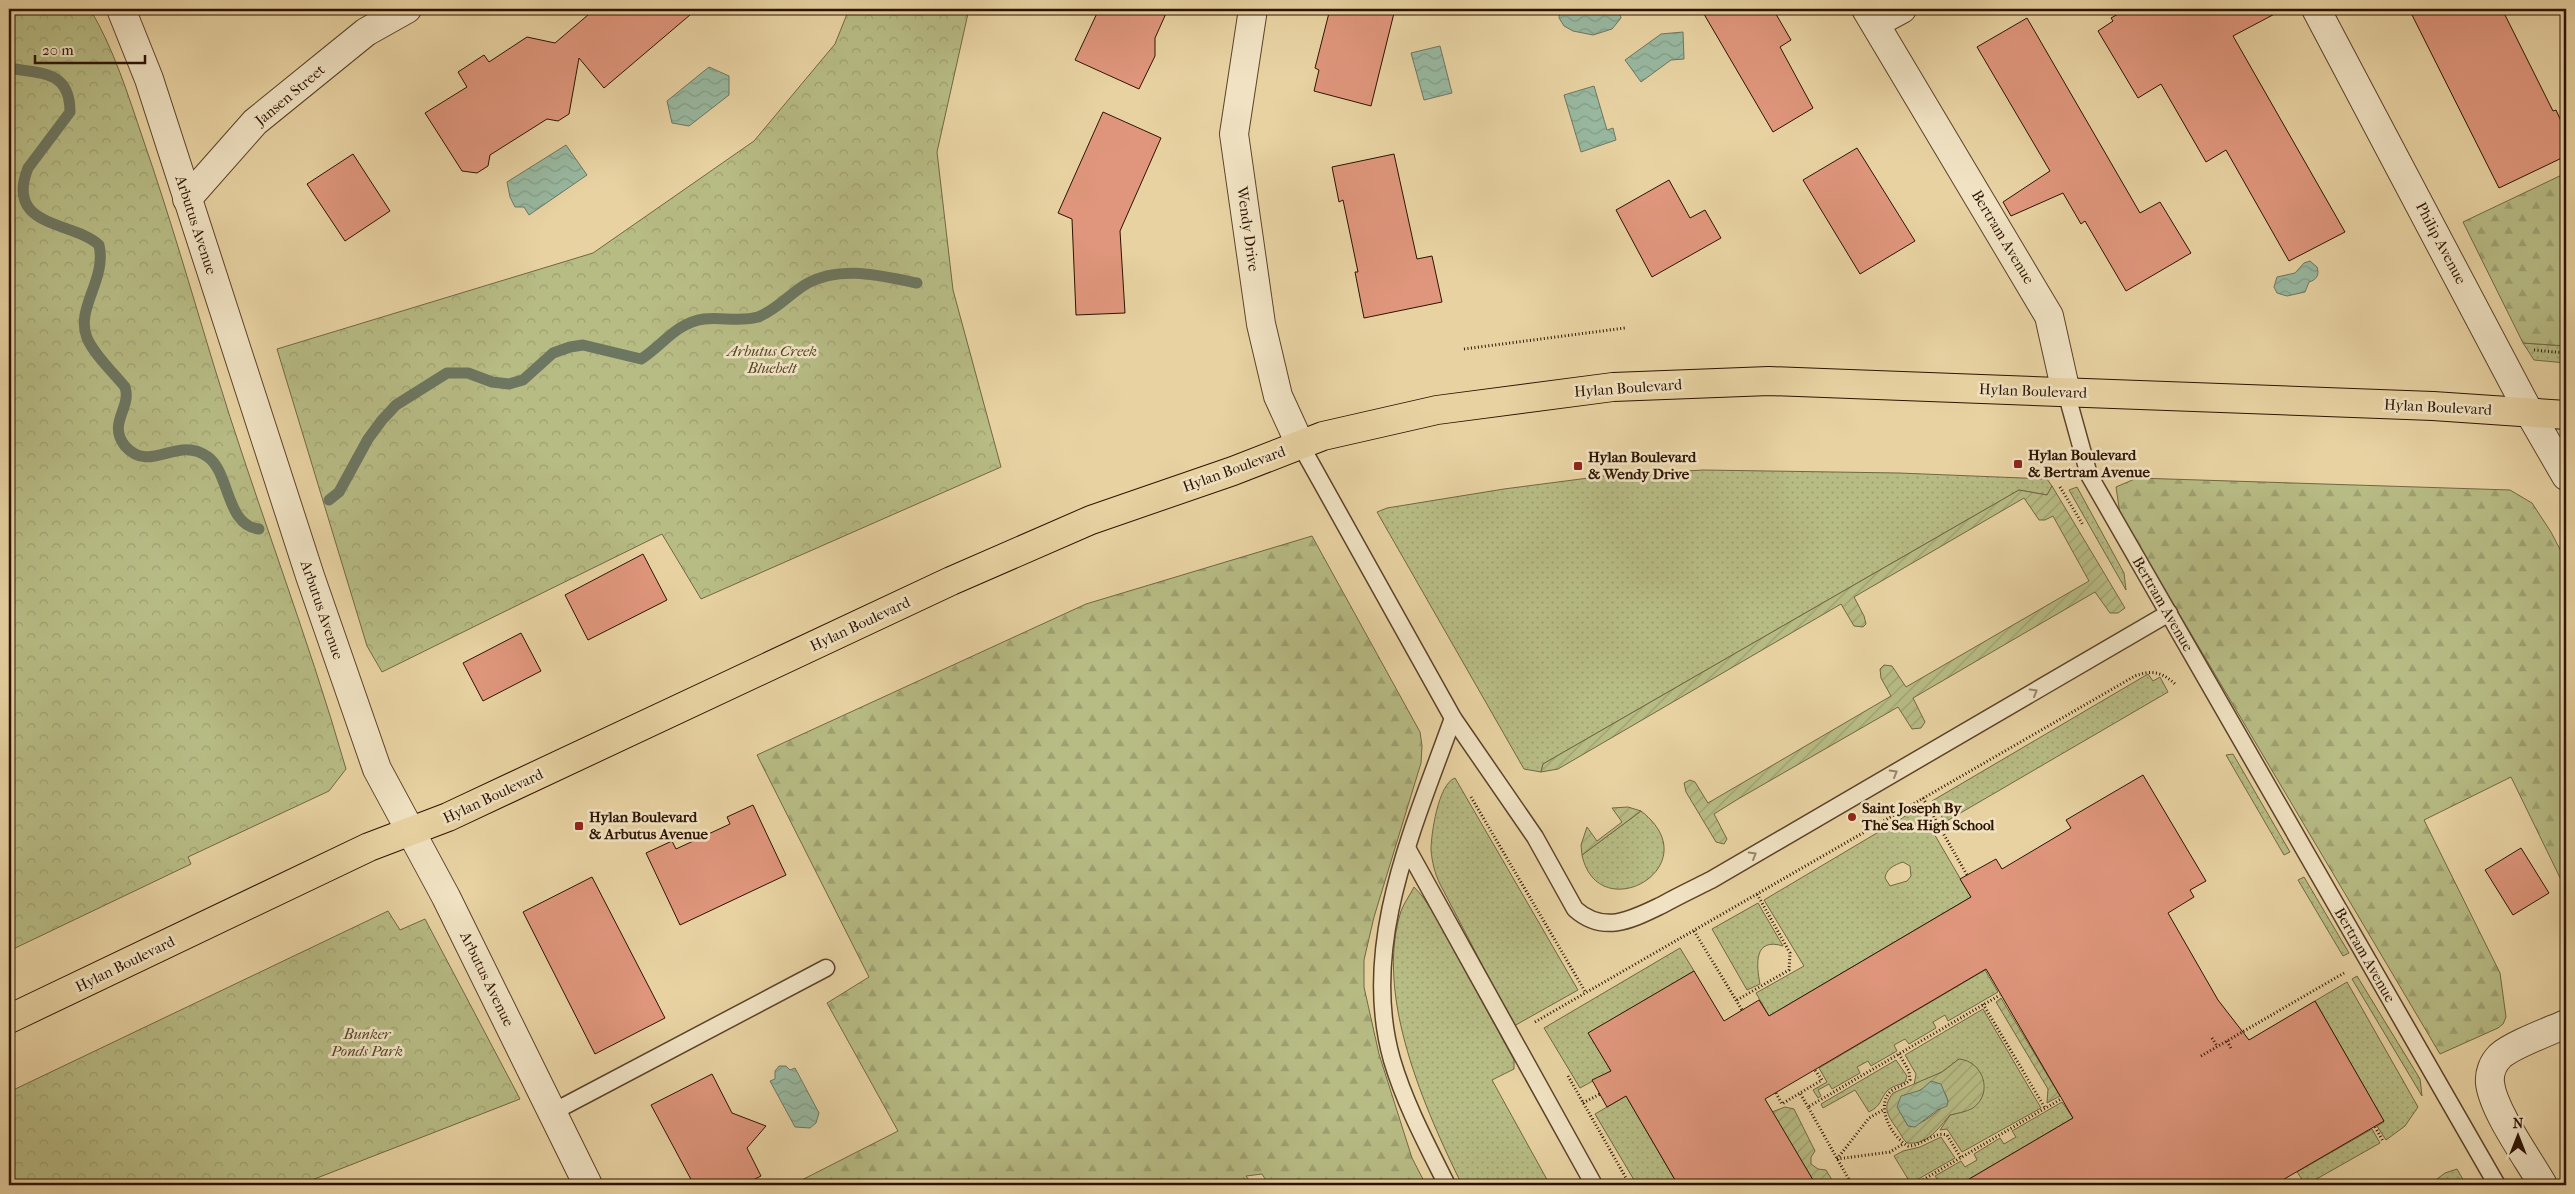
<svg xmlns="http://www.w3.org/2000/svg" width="2575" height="1194" viewBox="0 0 2575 1194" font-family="'IM FELL French Canon',serif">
  <defs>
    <pattern id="grass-dots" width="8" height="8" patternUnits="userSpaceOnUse" patternTransform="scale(1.25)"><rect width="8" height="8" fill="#b7bb84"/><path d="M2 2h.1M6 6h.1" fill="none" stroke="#9ea070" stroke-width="1.8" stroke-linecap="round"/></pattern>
    <pattern id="forest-firs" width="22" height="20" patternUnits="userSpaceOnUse" patternTransform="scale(1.25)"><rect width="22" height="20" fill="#b7bb84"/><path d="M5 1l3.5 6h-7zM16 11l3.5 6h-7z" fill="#9ea070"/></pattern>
    <pattern id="park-crowns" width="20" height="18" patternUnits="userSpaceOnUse" patternTransform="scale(1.25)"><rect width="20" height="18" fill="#b7bb84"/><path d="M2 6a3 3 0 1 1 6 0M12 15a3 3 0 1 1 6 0" fill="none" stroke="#9ea070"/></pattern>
    <pattern id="garden-furrows" width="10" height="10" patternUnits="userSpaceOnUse" patternTransform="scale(1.25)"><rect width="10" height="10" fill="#b7bb84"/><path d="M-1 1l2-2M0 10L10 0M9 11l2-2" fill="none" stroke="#9ea070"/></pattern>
    <pattern id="water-waves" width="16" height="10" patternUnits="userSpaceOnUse" patternTransform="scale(1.25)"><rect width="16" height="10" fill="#98b8a0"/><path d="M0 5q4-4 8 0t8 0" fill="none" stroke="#839d88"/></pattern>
  </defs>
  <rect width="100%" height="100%" fill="#e8d2a2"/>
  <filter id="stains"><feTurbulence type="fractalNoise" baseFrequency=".004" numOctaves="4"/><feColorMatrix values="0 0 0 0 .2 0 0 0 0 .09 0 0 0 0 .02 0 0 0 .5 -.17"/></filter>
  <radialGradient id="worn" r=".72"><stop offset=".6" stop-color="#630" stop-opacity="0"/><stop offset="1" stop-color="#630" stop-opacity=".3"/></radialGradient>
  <g fill="url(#grass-dots)" stroke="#726742" fill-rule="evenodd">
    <path d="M 2523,343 L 2566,346 L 2566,363 L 2534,360 Z"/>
    <path d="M 1703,470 L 1899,473 L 2047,479 L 2052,486 L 2047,495 L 2019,490 L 1543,764 L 1541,772 L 1524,769 L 1377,512 L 1387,508 L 1504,489 L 1604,476 Z"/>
    <path d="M 2077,487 L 2124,573 L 2126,590 L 2069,490 Z"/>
    <path d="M 2148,674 L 2153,681 L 2160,677 L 2168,692 L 1945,822 L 1932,801 Z"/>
    <path d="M 2233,754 L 2290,852 L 2284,855 L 2226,755 Z"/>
    <path d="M 1455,778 L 1578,990 L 1514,1026 L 1440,884 C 1435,874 1432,862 1431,850 C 1431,835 1438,784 1455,778 Z"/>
    <path d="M 1919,808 L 1971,897 L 1769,1016 L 1756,993 L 1804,966 L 1764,900 ZM 1903,862 L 1910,866 L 1911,876 L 1907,881 L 1890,886 L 1885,878 C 1886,869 1894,865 1903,862 Z"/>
    <path d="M 1641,811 C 1712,866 1598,930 1582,855 Z"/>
    <path d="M 2304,877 L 2349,953 L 2343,956 L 2298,880 Z"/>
    <path d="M 1414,887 L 1423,897 L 1436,917 L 1514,1060 L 1514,1069 L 1492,1080 L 1550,1185 L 1462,1185 C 1425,1109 1374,996 1401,911 C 1404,903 1410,895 1414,887 Z"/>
    <path d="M 1758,903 L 1783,946 C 1754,937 1756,964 1760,984 L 1747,990 L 1712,929 Z"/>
    <path d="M 1680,948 L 1694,971 L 1589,1033 L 1611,1071 L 1580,1088 L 1544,1028 Z"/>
    <path d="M 1985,970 L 1998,992 L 1948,1021 L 1945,1015 L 1933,1022 L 1936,1028 L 1909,1044 L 1905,1039 L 1894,1045 L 1897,1051 L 1871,1066 L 1868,1061 L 1857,1067 L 1860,1073 L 1832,1089 L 1829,1084 L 1818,1090 L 1821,1096 L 1818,1098 L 1813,1090 L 1827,1082 L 1819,1068 Z"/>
    <path d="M 2357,976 L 2420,1079 L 2422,1096 L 2352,979 Z"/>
    <path d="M 2347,982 L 2418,1107 L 2405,1126 L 2386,1140 L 2377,1126 L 2384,1122 L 2315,1001 Z"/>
    <path d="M 1983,1009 L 2041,1108 L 1962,1152 L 1949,1132 L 1947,1129 L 1940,1130 L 1950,1115 C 1966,1111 1977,1108 1983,1093 L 1959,1059 L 1942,1072 L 1914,1085 L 1916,1074 L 1905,1055 Z"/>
    <path d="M 1896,1060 L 1907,1076 L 1905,1082 C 1899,1085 1892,1086 1887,1091 C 1879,1101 1882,1105 1869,1112 L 1855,1090 L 1823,1108 L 1821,1104 Z"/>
    <path d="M 1626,1096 L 1678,1185 L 1665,1185 L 1661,1179 L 1649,1185 L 1637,1185 L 1595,1114 Z"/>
    <path d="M 2062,1102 L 2073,1118 L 1959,1185 L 1932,1185 L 1939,1182 L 1935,1176 L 1961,1161 L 1965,1167 L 1977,1160 L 1974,1154 L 2000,1138 L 2004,1144 L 2016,1137 L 2012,1131 Z"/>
    <path d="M 2372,1129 L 2380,1143 L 2306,1185 L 2297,1172 Z"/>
    <path d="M 1941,1137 L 1955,1158 L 1908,1185 L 1898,1185 L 1908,1179 L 1894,1156 L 1903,1151 L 1920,1147 Z"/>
    <path d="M 2457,1169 L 2466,1185 L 2429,1185 L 2445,1173 Z"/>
  </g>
  <g fill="url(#forest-firs)" stroke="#726742">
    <path d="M 2566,173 L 2566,346 L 2523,343 L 2463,222 Z"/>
    <path d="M 2137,478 L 2510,490 L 2532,503 L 2551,532 L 2566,561 L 2566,890 L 2511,777 L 2424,820 L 2500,973 L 2506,1017 L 2503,1024 L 2498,1028 L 2440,1054 L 2120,514 L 2116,487 Z"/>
    <path d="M 1312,536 L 1420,732 L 1422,746 L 1421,763 L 1374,917 L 1364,960 L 1364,987 L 1379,1054 L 1412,1158 L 1426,1185 L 1269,1185 L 1262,1174 L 1246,1176 L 1253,1185 L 792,1185 L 898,1131 L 827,1003 L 869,977 L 757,755 L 1086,604 Z"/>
  </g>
  <g fill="url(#park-crowns)" stroke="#726742">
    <path d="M 9,9 L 90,9 C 114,49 128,95 143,139 C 169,214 191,290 214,366 C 255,501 307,633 346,769 L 329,791 L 188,857 L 191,864 L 9,951 Z"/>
    <path d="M 849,9 L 969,9 L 937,152 L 953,290 L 1001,467 L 701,599 L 662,534 L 382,672 L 367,646 L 277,349 L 593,253 L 754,141 L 835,44 Z"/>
    <path d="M 388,911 L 400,930 L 425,919 L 520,1099 L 299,1185 L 9,1185 L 9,1092 Z"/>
  </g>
  <g fill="url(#garden-furrows)" stroke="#726742" fill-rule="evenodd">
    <path d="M 2052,486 L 2125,608 L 2118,613 L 2110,613 L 2095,592 L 1913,698 L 1925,722 L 1921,728 L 1912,729 L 1898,707 L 1738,799 L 1714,814 L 1727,839 L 1724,844 L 1716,842 L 1686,792 L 1684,783 L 1690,780 L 1695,782 L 1708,803 L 1891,696 L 1881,678 L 1880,669 L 1884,665 L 1892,666 L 1906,687 L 2089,581 L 2053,516 L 2045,520 L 2039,520 L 2024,498 L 1854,597 L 1864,616 L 1866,624 L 1863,627 L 1854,626 L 1841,604 L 1558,769 L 1541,772 L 1543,764 L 2019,490 L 2047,495 Z"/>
    <path d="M 1628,807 L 1641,811 L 1582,855 L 1581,845 L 1587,827 L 1597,841 L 1622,822 L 1612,808 Z"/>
    <path d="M 2001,998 L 2060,1096 L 2047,1103 L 2048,1089 L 1996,1002 Z"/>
    <path d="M 1959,1059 C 1983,1061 1994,1093 1973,1108 C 1966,1112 1958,1113 1950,1115 C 1938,1128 1929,1145 1907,1143 C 1901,1137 1900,1132 1895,1126 C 1886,1113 1883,1106 1893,1093 L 1942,1072 ZM 1924,1088 L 1945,1093 L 1948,1101 C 1940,1110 1920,1127 1908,1126 L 1899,1110 L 1904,1095 L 1911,1095 Z"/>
    <path d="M 1785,1107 L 1794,1109 L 1815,1151 L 1811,1157 L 1811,1164 L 1818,1169 L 1826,1170 L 1835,1185 L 1816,1185 L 1772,1112 Z"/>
  </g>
  <g fill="url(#water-waves)" stroke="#6d7660">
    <path d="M 1560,9 L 1619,9 L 1621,18 L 1612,29 L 1593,35 L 1573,31 L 1564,26 L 1559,18 Z"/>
    <path d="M 1683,32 L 1684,59 L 1671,60 L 1641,82 L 1625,60 L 1661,34 Z"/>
    <path d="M 1440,46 L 1452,93 L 1424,100 L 1411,53 Z"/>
    <path d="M 709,67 L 729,76 L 729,95 L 689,126 L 672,123 L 667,101 Z"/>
    <path d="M 1594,86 L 1607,130 L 1613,128 L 1616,140 L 1581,152 L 1564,95 Z"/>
    <path d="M 566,145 L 587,175 L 529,215 L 524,207 L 515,207 L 510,197 L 507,182 Z"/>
    <path d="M 2310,261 L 2317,267 C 2320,275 2316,280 2309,282 L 2305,292 L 2287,296 L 2277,293 L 2274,287 L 2277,277 L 2295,273 L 2304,263 Z"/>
    <path d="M 779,1066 L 786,1066 L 790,1070 L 795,1068 L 819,1113 L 816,1123 L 810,1128 L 795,1127 L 770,1081 L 775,1079 L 775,1071 Z"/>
    <path d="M 1931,1081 L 1941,1084 L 1948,1101 L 1947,1106 L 1937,1110 L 1915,1127 L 1908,1126 L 1897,1107 L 1901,1096 L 1921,1090 Z"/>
  </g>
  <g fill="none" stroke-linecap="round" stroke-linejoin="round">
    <g stroke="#6d7660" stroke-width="11">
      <path d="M 9,11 L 12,9"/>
      <path d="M 9,68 C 39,74 70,69 70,112 L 28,168 C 4,228 73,221 99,245 C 107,280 75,308 87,338 C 95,356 113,372 125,387 C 132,408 107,423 125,446 C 151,475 177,434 208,457 C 230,473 226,526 259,529"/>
      <path d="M 329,500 L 339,492 L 368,439 L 382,420 L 396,405 L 447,373 L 468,373 L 492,382 L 509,384 L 523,380 L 553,353 L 570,347 L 583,345 L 641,359 C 663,345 676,323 704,319 C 721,317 742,322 758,317 C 777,310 790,293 808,283 C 842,265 881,276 917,283"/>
    </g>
  </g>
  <g fill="#df967c" stroke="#2d1300">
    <path d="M 595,9 L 697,9 L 604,88 L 579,58 L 569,114 L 558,121 L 547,119 L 490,155 L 488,166 L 477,173 L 462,171 L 425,113 L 467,87 L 458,72 L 484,55 L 489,62 L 527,37 L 555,43 Z"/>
    <path d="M 1099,9 L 1168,9 L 1155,38 L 1155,56 L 1139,89 L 1075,60 Z"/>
    <path d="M 1330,9 L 1395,9 L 1371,106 L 1314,91 L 1319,70 L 1315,68 Z"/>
    <path d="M 1701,9 L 1773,9 L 1791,40 L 1780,47 L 1813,108 L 1773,132 Z"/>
    <path d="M 2127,9 L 2284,9 L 2233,36 L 2345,232 L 2289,261 L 2226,150 L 2206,162 L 2161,84 L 2138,98 L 2098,31 L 2113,21 L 2111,18 Z"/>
    <path d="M 2409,9 L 2502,9 L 2553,111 L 2556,110 L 2566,132 L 2566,156 L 2499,188 Z"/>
    <path d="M 2027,18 L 2140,213 L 2160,202 L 2191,253 L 2126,291 L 2085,221 L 2081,224 L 2063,193 L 2011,216 L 2003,202 L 2050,171 L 1977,47 Z"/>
    <path d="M 1103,112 L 1161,138 L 1120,231 L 1125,313 L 1076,315 L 1072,219 L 1058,213 Z"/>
    <path d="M 1857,148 L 1915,241 L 1860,274 L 1803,180 Z"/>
    <path d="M 353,154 L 390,211 L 345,241 L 307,184 Z"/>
    <path d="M 1394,154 L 1417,259 L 1432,256 L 1442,302 L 1364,318 L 1355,272 L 1358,272 L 1343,200 L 1339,202 L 1332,167 Z"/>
    <path d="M 1669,180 L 1690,218 L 1705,210 L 1721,238 L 1652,277 L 1616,210 Z"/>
    <path d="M 643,554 L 667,600 L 588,640 L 565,595 Z"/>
    <path d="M 521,633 L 541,671 L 483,701 L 463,663 Z"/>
    <path d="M 2143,775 L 2206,881 L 2190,890 L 2194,897 L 2168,913 L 2218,1000 L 2249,1040 L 2315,1001 L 2384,1121 L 2274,1185 L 1959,1185 L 2073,1118 L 1986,969 L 1765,1099 L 1816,1185 L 1678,1185 L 1626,1096 L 1607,1107 L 1592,1080 L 1611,1071 L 1588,1033 L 1694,971 L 1724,1021 L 1759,1000 L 1769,1016 L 1971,897 L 1960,879 L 1996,859 L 2002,869 L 2071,828 L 2066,820 Z"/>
    <path d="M 753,805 L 786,875 L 680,925 L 646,853 L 672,841 L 676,849 L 730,824 L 727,817 Z"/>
    <path d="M 2521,848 L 2549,893 L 2513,915 L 2485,870 Z"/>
    <path d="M 592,877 L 665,1018 L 595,1054 L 523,912 Z"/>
    <path d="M 712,1074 L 732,1113 L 766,1126 L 747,1148 L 761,1176 L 743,1185 L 694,1185 L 651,1105 Z"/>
  </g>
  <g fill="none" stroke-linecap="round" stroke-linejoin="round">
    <g stroke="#5c4328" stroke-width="19">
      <g id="lane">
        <path d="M 2066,392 L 2089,475 L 2497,1185"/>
        <path d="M 1300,444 L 1453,718 L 1535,837 L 1575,909 C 1604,935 1633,919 1662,905 C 1678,896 1695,888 1711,880 L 2169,613"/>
        <path d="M 1407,848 L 1594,1185"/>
        <path d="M 553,1112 L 826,968"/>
        <path d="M 1447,1185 C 1427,1145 1405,1104 1392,1060 C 1359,944 1415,825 1453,718"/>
      </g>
    </g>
    <g stroke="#5c4328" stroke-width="30">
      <g id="street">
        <path d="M 121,9 L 149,79 L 310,576 L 377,769 L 446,897 L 588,1185"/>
        <path d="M 1253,9 L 1234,134 L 1261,324 L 1278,396 L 1300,444"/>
        <path d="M 1866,9 L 2049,316 L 2066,392"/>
        <path d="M 2316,9 L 2529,412 L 2566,476"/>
        <path d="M 1876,23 L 1902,9"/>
        <path d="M 187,199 L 255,122 L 366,32 L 407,9"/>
        <path d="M 2543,1185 C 2529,1160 2493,1111 2490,1083 C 2489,1073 2493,1063 2500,1056 C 2512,1045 2550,1031 2566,1024"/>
      </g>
    </g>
    <g stroke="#2d1300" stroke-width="30">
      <path id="primary" d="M 9,1019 L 369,847 L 448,817 L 951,581 L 1091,520 L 1233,471 L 1323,436 L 1437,410 L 1613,387 L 1769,381 L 2433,406 L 2566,415"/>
    </g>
    <g stroke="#2d1300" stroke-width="3" stroke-dasharray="1 2.5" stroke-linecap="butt">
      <path d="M 1464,349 L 1625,328"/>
      <path d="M 2534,350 L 2566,353"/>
      <path d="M 2060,487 L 2083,525"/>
      <path d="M 1471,797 L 1586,993"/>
      <path d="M 1923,798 L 1967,875"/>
      <path d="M 1694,931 L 1742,1010"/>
      <path d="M 1737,1000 L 1789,970 L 1790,953 L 1757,894"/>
      <path d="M 1983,1004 L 2045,1108"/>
      <path d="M 1535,1022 L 2135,676 C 2152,669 2164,673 2176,685"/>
      <path d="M 2212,1038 L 2217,1046"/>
      <path d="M 2227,1041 L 2232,1050"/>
      <path d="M 1899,1054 L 1909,1071 L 1910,1080 C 1904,1086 1896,1087 1890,1092 C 1875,1108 1893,1138 1908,1146 C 1922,1146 1934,1131 1947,1135 L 1961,1158"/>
      <path d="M 2201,1056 L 2344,973"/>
      <path d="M 1568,1076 L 1630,1185"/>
      <path d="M 1776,1093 L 1782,1104 L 1800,1093"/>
      <path d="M 1583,1103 L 1600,1094"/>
      <path d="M 1808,1107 L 1800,1093 L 1822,1080 L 1815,1070"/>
      <path d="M 2375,1127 L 2383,1141"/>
      <path d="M 1837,1159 L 1890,1152 L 1903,1144"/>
      <path d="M 1837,1159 L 1869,1118 L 1883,1110"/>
      <path d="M 1852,1185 L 1808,1107 L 2000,995"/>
      <path d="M 1914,1185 L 2061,1099"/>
    </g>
    <use href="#lane" stroke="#f0e2c3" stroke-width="16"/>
    <use href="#street" stroke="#f0e2c3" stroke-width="28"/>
    <use href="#primary" stroke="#e8d2a2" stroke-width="28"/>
  </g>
  <defs><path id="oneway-chevron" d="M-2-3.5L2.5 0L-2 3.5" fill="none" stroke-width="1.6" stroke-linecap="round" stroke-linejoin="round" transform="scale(1.25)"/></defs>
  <g stroke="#98856b">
    <use href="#oneway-chevron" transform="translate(2034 692) rotate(-30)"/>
    <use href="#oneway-chevron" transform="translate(1894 773) rotate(-30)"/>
    <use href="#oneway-chevron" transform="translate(1753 855) rotate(-30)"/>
  </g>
  <g fill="#8f2418" stroke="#f0e2c3" stroke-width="2">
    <rect x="2013" y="459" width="10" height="10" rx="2.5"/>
    <rect x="1573" y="461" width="10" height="10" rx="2.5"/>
    <circle cx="1852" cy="817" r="5"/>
    <rect x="574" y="821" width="10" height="10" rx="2.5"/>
  </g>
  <g text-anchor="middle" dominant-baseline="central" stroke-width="5" stroke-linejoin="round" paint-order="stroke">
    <g font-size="15" fill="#2d1300" stroke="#f0e2c3">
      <text transform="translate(290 95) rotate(-40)">Jansen Street</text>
      <text transform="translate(196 225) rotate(72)">Arbutus Avenue</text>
      <text transform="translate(1248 229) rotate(82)">Wendy Drive</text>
      <text transform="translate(2003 237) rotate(59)">Bertram Avenue</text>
      <text transform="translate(2441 243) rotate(62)">Philip Avenue</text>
      <text transform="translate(1628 388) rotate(-4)">Hylan Boulevard</text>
      <text transform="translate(2033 391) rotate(2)">Hylan Boulevard</text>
      <text transform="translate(2438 407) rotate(3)">Hylan Boulevard</text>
      <text transform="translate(1234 469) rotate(-20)">Hylan Boulevard</text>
      <text transform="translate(2163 604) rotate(60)">Bertram Avenue</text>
      <text transform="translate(322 610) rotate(71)">Arbutus Avenue</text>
      <text transform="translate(860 624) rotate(-25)">Hylan Boulevard</text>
      <text transform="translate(493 796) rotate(-25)">Hylan Boulevard</text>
      <text transform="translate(2365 955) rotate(60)">Bertram Avenue</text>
      <text transform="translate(125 964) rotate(-26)">Hylan Boulevard</text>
      <text transform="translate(487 979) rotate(64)">Arbutus Avenue</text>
    </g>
    <g font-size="15" font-style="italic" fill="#564528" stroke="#f0e2c3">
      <text x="772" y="351">Arbutus Creek<tspan x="772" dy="17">Bluebelt</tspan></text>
      <text x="367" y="1034">Bunker<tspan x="367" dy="17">Ponds Park</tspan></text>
    </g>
    <g font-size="15" font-weight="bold" fill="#2d1300" stroke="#f0e2c3" text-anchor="start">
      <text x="2028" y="455">Hylan Boulevard<tspan x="2028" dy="17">&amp; Bertram Avenue</tspan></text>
      <text x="1588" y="457">Hylan Boulevard<tspan x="1588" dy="17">&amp; Wendy Drive</tspan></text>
      <text x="1862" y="808">Saint Joseph By<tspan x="1862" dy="17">The Sea High School</tspan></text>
      <text x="589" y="817">Hylan Boulevard<tspan x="589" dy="17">&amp; Arbutus Avenue</tspan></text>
    </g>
  </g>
  <rect width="2575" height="1194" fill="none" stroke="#e8d2a2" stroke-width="30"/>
  <rect x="10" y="10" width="2555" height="1174" fill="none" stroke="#2d1300" stroke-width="2.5"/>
  <rect x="15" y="15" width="2545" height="1164" fill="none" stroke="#2d1300"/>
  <g transform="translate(2518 1136)" stroke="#f0e2c3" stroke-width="4" paint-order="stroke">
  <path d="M0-4L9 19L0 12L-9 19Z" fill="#2d1300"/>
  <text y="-8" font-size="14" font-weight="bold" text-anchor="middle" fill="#2d1300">N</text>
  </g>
  <path d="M35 55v8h110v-8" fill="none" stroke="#2d1300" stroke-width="2.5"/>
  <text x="42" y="55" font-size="15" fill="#2d1300" stroke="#f0e2c3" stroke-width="4" paint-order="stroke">20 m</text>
  <rect width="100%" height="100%" filter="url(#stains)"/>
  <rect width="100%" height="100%" fill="url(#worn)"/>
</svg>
